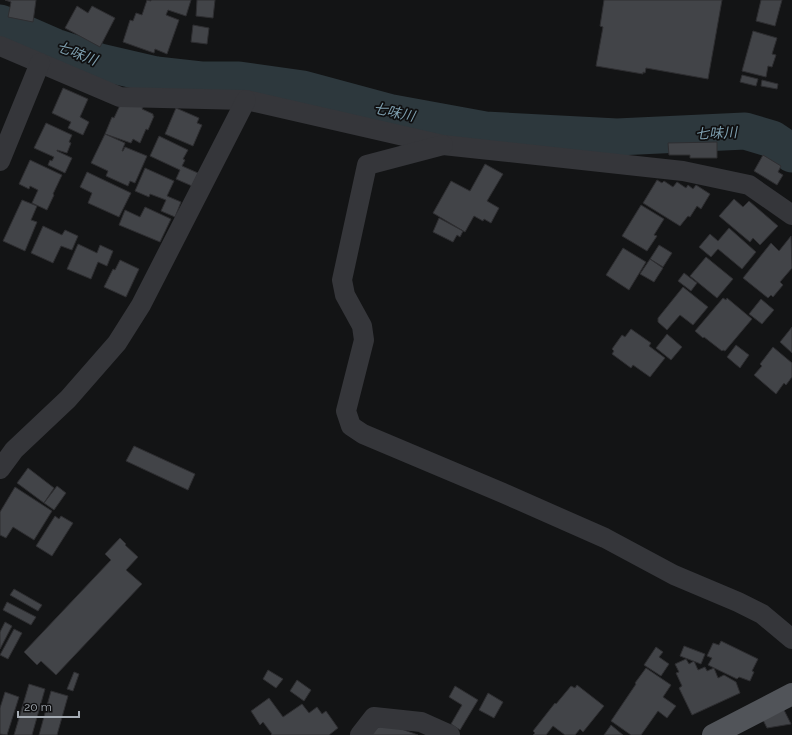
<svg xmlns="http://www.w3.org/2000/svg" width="792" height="735" viewBox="0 0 792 735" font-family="Raleway,'Noto Sans JP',sans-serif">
  <rect width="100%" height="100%" fill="#131415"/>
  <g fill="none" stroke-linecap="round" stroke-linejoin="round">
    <path stroke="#2d383d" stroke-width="37" d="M 0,23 L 55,47 L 100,62 L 156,75 L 201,80 L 239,80 L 303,89 L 392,113 L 485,130 L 617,137 L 745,131 L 772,139 L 784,147 L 792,154"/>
  </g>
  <g fill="#424448" stroke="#2e2e31">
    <path d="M 5,0 L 36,0 L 33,22 L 8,17 L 11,2 Z"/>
    <path d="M 147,0 L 151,1 L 151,0 L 191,0 L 186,16 L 168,10 L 166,15 L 179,20 L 167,54 L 155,49 L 154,53 L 123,42 L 130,20 L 133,21 L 136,13 L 142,15 Z"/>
    <path d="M 197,0 L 215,0 L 213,18 L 196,16 Z"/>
    <path d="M 604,0 L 722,0 L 708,79 L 646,68 L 645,73 L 643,72 L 643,74 L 596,66 L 603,27 L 600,26 Z"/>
    <path d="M 761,0 L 782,0 L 775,26 L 756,21 Z"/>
    <path d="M 77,6 L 88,13 L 92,6 L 115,18 L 100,47 L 65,28 Z"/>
    <path d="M 193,25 L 209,28 L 207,44 L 191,42 Z"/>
    <path d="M 753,31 L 777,38 L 772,54 L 776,55 L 772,67 L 768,66 L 766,77 L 742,71 Z"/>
    <path d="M 742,75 L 758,79 L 756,86 L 740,82 Z"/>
    <path d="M 762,80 L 778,84 L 777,89 L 761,86 Z"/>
    <path d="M 63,88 L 88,99 L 80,117 L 89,122 L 83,135 L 68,128 L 71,122 L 52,113 Z"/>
    <path d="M 121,103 L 143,107 L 142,109 L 153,114 L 153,116 L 154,116 L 148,130 L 146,129 L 140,143 L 133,139 L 131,143 L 105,134 L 112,117 L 114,118 Z"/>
    <path d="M 176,108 L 199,118 L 197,123 L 202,125 L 193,146 L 165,134 Z"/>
    <path d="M 46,123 L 72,135 L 69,142 L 71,143 L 67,153 L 57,150 L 57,151 L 72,158 L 65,173 L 48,165 L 50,160 L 52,161 L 54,157 L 34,148 Z"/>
    <path d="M 105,134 L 125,143 L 122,151 L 123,151 L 125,147 L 147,156 L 135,183 L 130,181 L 128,186 L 106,176 L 108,171 L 91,163 Z"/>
    <path d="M 159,136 L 188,150 L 183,159 L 185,160 L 182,166 L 198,173 L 192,186 L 176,179 L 180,170 L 150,156 Z"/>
    <path d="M 717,142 L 717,158 L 690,158 L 690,155 L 669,155 L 668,143 Z"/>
    <path d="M 763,155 L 781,166 L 778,172 L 783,175 L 777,185 L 754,171 Z"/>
    <path d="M 30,160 L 62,175 L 53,194 L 54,195 L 47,210 L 32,203 L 38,190 L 30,186 L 29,189 L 19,184 Z"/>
    <path d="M 485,164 L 503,174 L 487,201 L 499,208 L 491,223 L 484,219 L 483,221 L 474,216 L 465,232 L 433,213 L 451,181 L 470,191 Z"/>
    <path d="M 145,168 L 174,181 L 167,196 L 181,202 L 175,217 L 161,211 L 166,200 L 150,194 L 149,197 L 135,191 Z"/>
    <path d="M 87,172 L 131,193 L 119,217 L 88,203 L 92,193 L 80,187 Z"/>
    <path d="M 657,180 L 662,183 L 664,181 L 673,187 L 677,182 L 686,188 L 688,185 L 693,189 L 696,185 L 710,194 L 701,209 L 697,206 L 690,217 L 688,216 L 680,226 L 643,203 Z"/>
    <path d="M 734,199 L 743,207 L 749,201 L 778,226 L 760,245 L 753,238 L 750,242 L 719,216 Z"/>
    <path d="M 22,200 L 37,206 L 31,220 L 37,222 L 25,251 L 3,241 Z"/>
    <path d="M 641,205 L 664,219 L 654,235 L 657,236 L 647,251 L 622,236 Z"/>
    <path d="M 145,207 L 171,219 L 160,242 L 119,225 L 125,210 L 140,217 Z"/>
    <path d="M 439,218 L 463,231 L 460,237 L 457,235 L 453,242 L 433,232 Z"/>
    <path d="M 43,226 L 62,235 L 65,230 L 78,236 L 72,250 L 61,246 L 53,263 L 31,253 Z"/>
    <path d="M 729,228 L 756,252 L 742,269 L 718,249 L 711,257 L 699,247 L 710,234 L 718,241 Z"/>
    <path d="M 791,236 L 792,268 L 780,282 L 783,285 L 773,297 L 771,295 L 768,298 L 743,278 L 771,243 L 779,251 Z"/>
    <path d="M 78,244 L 97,253 L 100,245 L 113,251 L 107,266 L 98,262 L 91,279 L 67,269 Z"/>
    <path d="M 659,245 L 672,253 L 663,267 L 650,259 Z"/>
    <path d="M 623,248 L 646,262 L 629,290 L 606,275 Z"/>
    <path d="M 706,257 L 733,279 L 717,298 L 690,276 Z"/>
    <path d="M 650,259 L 663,268 L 654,282 L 640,274 Z"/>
    <path d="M 120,260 L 139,269 L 126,297 L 104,287 L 113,269 L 115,270 Z"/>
    <path d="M 684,273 L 697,283 L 691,291 L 678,281 Z"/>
    <path d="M 683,287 L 708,307 L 693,325 L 680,315 L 667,330 L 658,322 L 658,318 Z"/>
    <path d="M 723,298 L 726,300 L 727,298 L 752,319 L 725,351 L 723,350 L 722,351 L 704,337 L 703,338 L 695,331 Z"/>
    <path d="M 761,299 L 774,310 L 762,324 L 749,314 Z"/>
    <path d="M 792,327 L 792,353 L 780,342 Z"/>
    <path d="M 631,329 L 651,343 L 649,346 L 665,358 L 650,377 L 633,365 L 631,368 L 612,354 L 614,351 L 612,349 L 622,335 L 625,337 Z"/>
    <path d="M 667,334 L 682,347 L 671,360 L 656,348 Z"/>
    <path d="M 736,345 L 749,355 L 740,368 L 727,357 Z"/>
    <path d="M 773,347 L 792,363 L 792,377 L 786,385 L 784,383 L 776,394 L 754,375 L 762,366 L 760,364 Z"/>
    <path d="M 134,446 L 195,474 L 188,490 L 126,461 Z"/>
    <path d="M 28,468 L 54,488 L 44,503 L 17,483 Z"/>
    <path d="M 57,486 L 66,493 L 54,510 L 44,503 Z"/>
    <path d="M 15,487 L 52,511 L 34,540 L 13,527 L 6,538 L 0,535 L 0,512 Z"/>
    <path d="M 55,516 L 59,519 L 61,516 L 73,523 L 52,556 L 36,546 Z"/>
    <path d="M 120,538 L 126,544 L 125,545 L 138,557 L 126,570 L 142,584 L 56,675 L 41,661 L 37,665 L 24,652 L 111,560 L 105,554 Z"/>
    <path d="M 14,589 L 42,605 L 38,611 L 10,595 Z"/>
    <path d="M 7,602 L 36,617 L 31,625 L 3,610 Z"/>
    <path d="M 5,622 L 12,626 L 0,649 L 0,632 Z"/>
    <path d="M 14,629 L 22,633 L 8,659 L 0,655 Z"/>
    <path d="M 721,641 L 758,659 L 752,671 L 754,672 L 750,681 L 739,677 L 737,679 L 708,665 L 712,658 L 707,656 L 713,643 L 719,645 Z"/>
    <path d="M 684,646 L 705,654 L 701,664 L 680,656 Z"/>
    <path d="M 656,647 L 663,652 L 659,657 L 669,664 L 661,676 L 644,665 Z"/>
    <path d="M 686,659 L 689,664 L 694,661 L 698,670 L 705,667 L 707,671 L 714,668 L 718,678 L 724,675 L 736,682 L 740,693 L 692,715 L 679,688 L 682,686 L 676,673 L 679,672 L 675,664 Z"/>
    <path d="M 646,668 L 671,685 L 663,697 L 676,706 L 667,718 L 658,711 L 641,735 L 631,735 L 611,721 L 636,684 L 635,683 Z"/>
    <path d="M 268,670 L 283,679 L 276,688 L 263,679 Z"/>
    <path d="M 74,672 L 79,674 L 73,691 L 67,689 Z"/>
    <path d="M 297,680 L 311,690 L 304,701 L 290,691 Z"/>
    <path d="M 29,684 L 45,689 L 32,735 L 14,735 Z"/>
    <path d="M 577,685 L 604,706 L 583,732 L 580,729 L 575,735 L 565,735 L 553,726 L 546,735 L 533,735 L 535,733 L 533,731 L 555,703 L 556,704 L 571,686 L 575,688 Z"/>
    <path d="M 455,686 L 478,700 L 460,730 L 451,724 L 462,705 L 449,697 Z"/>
    <path d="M 51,691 L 68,696 L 57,735 L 39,735 Z"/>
    <path d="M 5,692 L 19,697 L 7,735 L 0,734 L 0,708 Z"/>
    <path d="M 488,693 L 503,702 L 494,718 L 479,710 Z"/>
    <path d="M 269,698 L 283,717 L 302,704 L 309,713 L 317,707 L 322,714 L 326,711 L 338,728 L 329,735 L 271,735 L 272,734 L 263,722 L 260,725 L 251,711 Z"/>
    <path d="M 784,710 L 791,724 L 767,728 L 763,720 Z"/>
    <path d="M 611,725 L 623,735 L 604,735 Z"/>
    <path d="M 382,726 L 396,727 L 418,735 L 368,735 L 371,730 Z"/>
  </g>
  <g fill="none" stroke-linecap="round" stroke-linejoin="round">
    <g stroke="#35363a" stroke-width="20">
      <path d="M 0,46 L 120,97 L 246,100 L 443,145 L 683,171 L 749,185 L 792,215"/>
      <path d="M 443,145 L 367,165 L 342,280 L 345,295 L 362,326 L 364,340 L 346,411 L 351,426 L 363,434 L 503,493 L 605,538 L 674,575 L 738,602 L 762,614 L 792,639"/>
      <path d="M 0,161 L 40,63"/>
      <path d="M 0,469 L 14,450 L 68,399 L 117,343 L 141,305 L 246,100"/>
      <path d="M 360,735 L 374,717 L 421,722 L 450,735"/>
    </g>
    <path stroke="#515459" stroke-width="22" d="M 713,735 L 792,694"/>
  </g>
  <g text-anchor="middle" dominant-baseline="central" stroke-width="3.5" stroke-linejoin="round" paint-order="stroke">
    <g font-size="14" font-style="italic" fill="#7e9faf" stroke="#0f0f10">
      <text transform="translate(77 53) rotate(21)">七味川</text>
      <text transform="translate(394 112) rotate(12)">七味川</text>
      <text transform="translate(716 133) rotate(-3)">七味川</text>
    </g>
  </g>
  <path d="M18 711v6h61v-6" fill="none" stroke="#a6adb5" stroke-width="2"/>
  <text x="24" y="711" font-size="12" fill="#a6adb5" stroke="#0f0f10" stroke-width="3" paint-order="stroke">20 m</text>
</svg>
